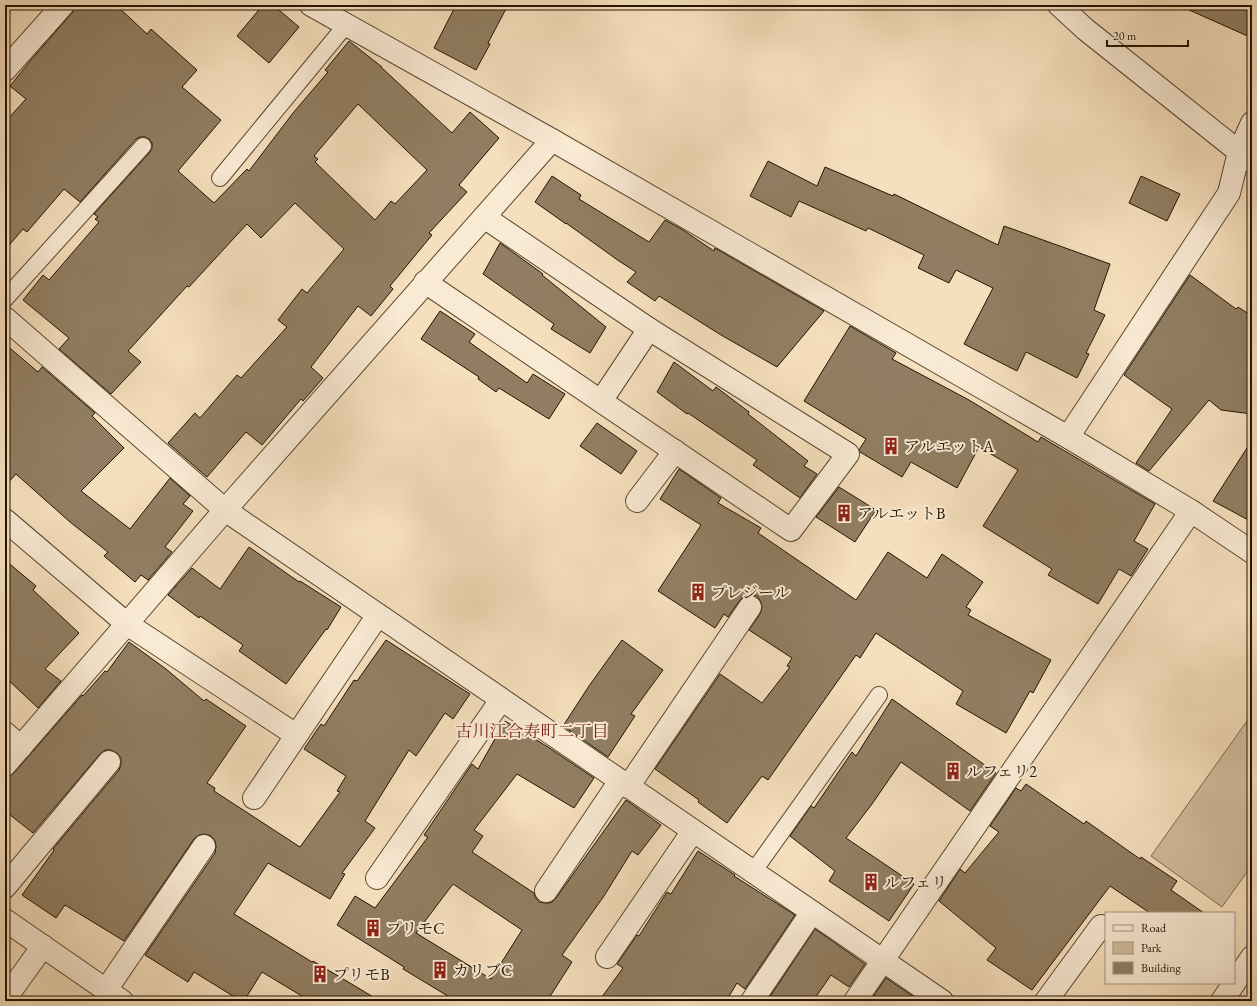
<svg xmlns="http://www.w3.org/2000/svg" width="1257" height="1006" viewBox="0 0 1257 1006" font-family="'EB Garamond','Noto Serif JP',serif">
  <rect width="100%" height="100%" fill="#f6dfbd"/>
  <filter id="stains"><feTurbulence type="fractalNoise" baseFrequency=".005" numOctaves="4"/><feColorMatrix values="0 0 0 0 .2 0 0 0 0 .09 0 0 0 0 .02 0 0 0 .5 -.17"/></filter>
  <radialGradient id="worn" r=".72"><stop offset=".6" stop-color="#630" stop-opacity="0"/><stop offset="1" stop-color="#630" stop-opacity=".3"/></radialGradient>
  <path fill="#d2bc9d" stroke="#7b684e" d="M 1252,714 L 1252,865 L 1222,907 L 1151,856 Z"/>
  <g fill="#917e62" stroke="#241400" fill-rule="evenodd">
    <path d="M 77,5 L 116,5 L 147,34 L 151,29 L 197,70 L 182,87 L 221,120 L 178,171 L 214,203 L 247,169 L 249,171 L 293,113 L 328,72 L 325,70 L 349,41 L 382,67 L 381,67 L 452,133 L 470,112 L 499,138 L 459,185 L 467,192 L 429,233 L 432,235 L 390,286 L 393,289 L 371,316 L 358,306 L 311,367 L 323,378 L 303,401 L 301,399 L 262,445 L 246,432 L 207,477 L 168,443 L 195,413 L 200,418 L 237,375 L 241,378 L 287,327 L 278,320 L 302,289 L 307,293 L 344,249 L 295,203 L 261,238 L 247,224 L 189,287 L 187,286 L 128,351 L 141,362 L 111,394 L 59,349 L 69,338 L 23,300 L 43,275 L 49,280 L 99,222 L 95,219 L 98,217 L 94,214 L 150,152 L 152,148 L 152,143 L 149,139 L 145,137 L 140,137 L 136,139 L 80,202 L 64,189 L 27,232 L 23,229 L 5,250 L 5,122 L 26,99 L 10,86 L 31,60 L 72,13 ZM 358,104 L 427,170 L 395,204 L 391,201 L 375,220 L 315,162 L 318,159 L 314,156 Z"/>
    <path d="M 263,5 L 273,5 L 299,27 L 269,63 L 237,36 Z"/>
    <path d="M 456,5 L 508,5 L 488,43 L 490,44 L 476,70 L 434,48 Z"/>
    <path d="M 1178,5 L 1252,5 L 1252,38 Z"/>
    <path d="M 768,161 L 817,186 L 825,167 L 893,196 L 894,194 L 998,245 L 1004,226 L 1110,264 L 1094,310 L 1105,315 L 1086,353 L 1089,354 L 1077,378 L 1026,352 L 1017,371 L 964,344 L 993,288 L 956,270 L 949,283 L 918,268 L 924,255 L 868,228 L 866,231 L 799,201 L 791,217 L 750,196 Z"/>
    <path d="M 552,176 L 581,195 L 579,199 L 649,242 L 665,220 L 683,230 L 714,251 L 715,248 L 824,311 L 777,367 L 721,335 L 659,296 L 655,301 L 627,282 L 636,272 L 619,261 L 566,223 L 566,224 L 535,202 Z"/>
    <path d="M 1141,176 L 1180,194 L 1167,221 L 1129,203 Z"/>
    <path d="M 500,243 L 543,274 L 542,275 L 606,327 L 590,353 L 551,329 L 554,324 L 483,274 Z"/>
    <path d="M 1190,275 L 1236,309 L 1238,307 L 1252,316 L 1252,414 L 1221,410 L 1209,400 L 1149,471 L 1136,463 L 1172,409 L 1124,375 Z"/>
    <path d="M 440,311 L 475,334 L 469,342 L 527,383 L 533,374 L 565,394 L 549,419 L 499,388 L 496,392 L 478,379 L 479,377 L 421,339 Z"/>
    <path d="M 850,326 L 896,353 L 892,359 L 969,400 L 1038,442 L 1041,437 L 1155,504 L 1134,541 L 1148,549 L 1131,576 L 1119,569 L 1098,604 L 1048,575 L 1052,569 L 983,526 L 1018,470 L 979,447 L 957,488 L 911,462 L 902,477 L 860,452 L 859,450 L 866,439 L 804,401 Z"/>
    <path d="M 5,344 L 38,372 L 42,367 L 95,413 L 92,416 L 124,448 L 81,491 L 130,529 L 170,478 L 190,496 L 183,504 L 193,511 L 165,547 L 172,552 L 148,580 L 141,575 L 135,582 L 104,556 L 108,552 L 70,522 L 16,474 L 5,486 Z"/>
    <path d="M 674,362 L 713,391 L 716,387 L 749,412 L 748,414 L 808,461 L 804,466 L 817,474 L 800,498 L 753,465 L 757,460 L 688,413 L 687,414 L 657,392 Z"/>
    <path d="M 597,423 L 637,451 L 621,474 L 580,446 Z"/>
    <path d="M 1252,440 L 1252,522 L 1213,501 Z"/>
    <path d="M 679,469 L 721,498 L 718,503 L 761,528 L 758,533 L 856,600 L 888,552 L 927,578 L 942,554 L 983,582 L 966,607 L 971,610 L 968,615 L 1051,660 L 1033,693 L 1030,691 L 1006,733 L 956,704 L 963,691 L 876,633 L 860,658 L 856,655 L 768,780 L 762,776 L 727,823 L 698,802 L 699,800 L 655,769 L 720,674 L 762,703 L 790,667 L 787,666 L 792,658 L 749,630 L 760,614 L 762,608 L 761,602 L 757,596 L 751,595 L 744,596 L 740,600 L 728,617 L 724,614 L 715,628 L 658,591 L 701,525 L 660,499 Z"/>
    <path d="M 839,487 L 876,510 L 855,542 L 816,517 Z"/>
    <path d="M 249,547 L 299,582 L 300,581 L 341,607 L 327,630 L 326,629 L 286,684 L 239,651 L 243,645 L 200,616 L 199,618 L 168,595 L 192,568 L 220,589 Z"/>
    <path d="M 5,560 L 36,586 L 33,590 L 79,633 L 45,669 L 61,681 L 38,708 L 5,677 Z"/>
    <path d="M 386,640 L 470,694 L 453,719 L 445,713 L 416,756 L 409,750 L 365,821 L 375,828 L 342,873 L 345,874 L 330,899 L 268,863 L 234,914 L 312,962 L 313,961 L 380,1001 L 310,1001 L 262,972 L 244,1001 L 241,1001 L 194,972 L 188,982 L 145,955 L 215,853 L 216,847 L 215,841 L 211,836 L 205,834 L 199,835 L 194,839 L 124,941 L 65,905 L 56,918 L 22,895 L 54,850 L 53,849 L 119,770 L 121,764 L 121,758 L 117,753 L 111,750 L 105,750 L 100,754 L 33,833 L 5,811 L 5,781 L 8,777 L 14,773 L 82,695 L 83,696 L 105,671 L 107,672 L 129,642 L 166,669 L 204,701 L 206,699 L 246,726 L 207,783 L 215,788 L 214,791 L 300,847 L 340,792 L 337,791 L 346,776 L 304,749 L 321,724 L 324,726 L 354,680 L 357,681 Z"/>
    <path d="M 622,640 L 663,670 L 631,714 L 635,716 L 608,757 L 563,726 L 589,686 Z"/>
    <path d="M 892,699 L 996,773 L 970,811 L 901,762 L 872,804 L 846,838 L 914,884 L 889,921 L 829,881 L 835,871 L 790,836 L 811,806 L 814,808 L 852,752 L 856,756 Z"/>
    <path d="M 505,721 L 548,747 L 594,778 L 574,808 L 517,774 L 474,830 L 483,836 L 472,852 L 534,893 L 535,897 L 539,902 L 545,903 L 549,903 L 552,902 L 556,898 L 626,800 L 661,825 L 638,855 L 632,851 L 604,896 L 562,955 L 572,962 L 547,1001 L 456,1001 L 403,969 L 404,967 L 337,925 L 355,896 L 375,908 L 428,837 L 424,835 L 472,764 L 478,769 ZM 453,884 L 522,930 L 491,979 L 416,933 Z"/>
    <path d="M 1026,784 L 1084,824 L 1086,821 L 1140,859 L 1141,857 L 1177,881 L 1171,890 L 1204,913 L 1150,913 L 1110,886 L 1032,990 L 987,960 L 996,948 L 939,901 L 960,869 L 965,873 L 999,832 L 990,826 L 1016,788 L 1021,791 Z"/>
    <path d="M 698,851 L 735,875 L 734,876 L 795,915 L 745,989 L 737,983 L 726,1001 L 599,1001 L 623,968 L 617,964 L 637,935 L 639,936 L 667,892 L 671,894 Z"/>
    <path d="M 815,929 L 865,964 L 849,987 L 831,975 L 813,1001 L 767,1001 Z"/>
    <path d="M 886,978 L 920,1001 L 870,1001 Z"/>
  </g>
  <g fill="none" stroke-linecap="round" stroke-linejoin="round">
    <g stroke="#58472f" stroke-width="18">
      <g id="service">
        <path d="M 220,178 L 346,25"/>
        <path d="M 5,299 L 143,146"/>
        <path d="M 753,872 L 879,695"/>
      </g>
    </g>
    <g stroke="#58472f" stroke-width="24">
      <g id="minor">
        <path d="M 311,5 L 552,140 L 1068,437 L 1191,511 L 1252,552"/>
        <path d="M 5,70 L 63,5"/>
        <path d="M 425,282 L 791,530 L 848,454 L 649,329 L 484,217"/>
        <path d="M 5,318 L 225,510 L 942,1001"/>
        <path d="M 601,401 L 649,329"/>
        <path d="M 1068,437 L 1229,193 L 1239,152 L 1252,123"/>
        <path d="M 637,501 L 675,451"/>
        <path d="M 5,520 L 127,624 L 296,735"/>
        <path d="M 5,733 L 21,747"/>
        <path d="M 5,765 L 225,510 L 552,140"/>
        <path d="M 628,787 L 750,607"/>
        <path d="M 254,798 L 378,615"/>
        <path d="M 377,878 L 501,700"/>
        <path d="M 5,887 L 109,762"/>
        <path d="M 546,891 L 620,781"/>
        <path d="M 5,920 L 122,1001"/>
        <path d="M 607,957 L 693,831"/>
        <path d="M 106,990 L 204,846"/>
        <path d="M 5,999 L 43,946"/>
        <path d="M 752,1001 L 812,912"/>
        <path d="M 855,1001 L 1191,511"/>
        <path d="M 1046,1001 L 1101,926"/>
        <path d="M 1222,1001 L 1252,957"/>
      </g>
    </g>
    <g stroke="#58472f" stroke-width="24">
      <path id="tertiary" d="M 1059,5 L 1085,29 L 1252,162"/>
    </g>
    <use href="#service" stroke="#f9ead4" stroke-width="16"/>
    <use href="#minor" stroke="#f9ead4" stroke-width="22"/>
    <use href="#tertiary" stroke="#f9ead4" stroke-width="22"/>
  </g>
  <defs>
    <g id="building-bare" transform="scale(1.38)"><path d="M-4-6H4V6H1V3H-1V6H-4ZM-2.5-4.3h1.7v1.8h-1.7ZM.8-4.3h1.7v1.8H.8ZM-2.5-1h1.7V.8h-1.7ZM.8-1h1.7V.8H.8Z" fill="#8f2418" stroke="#f9ead4" stroke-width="2.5" paint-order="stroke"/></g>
  </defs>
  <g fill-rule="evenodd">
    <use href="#building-bare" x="891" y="446"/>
    <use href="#building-bare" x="844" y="513"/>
    <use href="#building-bare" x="698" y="592"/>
    <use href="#building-bare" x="953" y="771"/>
    <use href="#building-bare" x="871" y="882"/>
    <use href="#building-bare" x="373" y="928"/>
    <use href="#building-bare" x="440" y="970"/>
    <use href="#building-bare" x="320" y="974"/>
  </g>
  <g text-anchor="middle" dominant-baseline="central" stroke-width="4" stroke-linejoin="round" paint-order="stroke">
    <g font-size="16" fill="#241400" stroke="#f9ead4" text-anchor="start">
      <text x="904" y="446">アルエットA</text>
      <text x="857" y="513">アルエットB</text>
      <text x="711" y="592">プレジール</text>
      <text x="966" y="771">ルフェリ2</text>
      <text x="884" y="882">ルフェリ</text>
      <text x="386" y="928">プリモC</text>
      <text x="453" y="970">カリブC</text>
      <text x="333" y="974">プリモB</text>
    </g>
    <g font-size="17" fill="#7a1f14" stroke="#f9ead4">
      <text x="532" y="731">古川江合寿町二丁目</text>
    </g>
  </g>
  <rect width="1257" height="1006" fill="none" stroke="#f6dfbd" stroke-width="20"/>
  <rect x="6" y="6" width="1245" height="994" fill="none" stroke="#241400" stroke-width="2"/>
  <rect x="10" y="10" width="1237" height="986" fill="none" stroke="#241400"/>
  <rect x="1105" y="912" width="130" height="72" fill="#f9ead4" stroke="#a4947f"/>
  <rect x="1113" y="925" width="20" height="6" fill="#f9ead4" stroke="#a4947f"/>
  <text x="1141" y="932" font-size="12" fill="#241400">Road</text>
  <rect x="1113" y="942" width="20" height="12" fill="#d2bc9d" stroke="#a4947f"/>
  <text x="1141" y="952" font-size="12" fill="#241400">Park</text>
  <rect x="1113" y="962" width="20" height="12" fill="#917e62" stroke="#a4947f"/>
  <text x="1141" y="972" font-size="12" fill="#241400">Building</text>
  <path d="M1107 40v6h81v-6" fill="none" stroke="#241400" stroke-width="2"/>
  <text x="1113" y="40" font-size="12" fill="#241400" stroke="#f9ead4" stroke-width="3" paint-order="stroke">20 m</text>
  <rect width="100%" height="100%" filter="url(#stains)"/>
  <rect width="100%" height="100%" fill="url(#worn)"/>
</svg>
